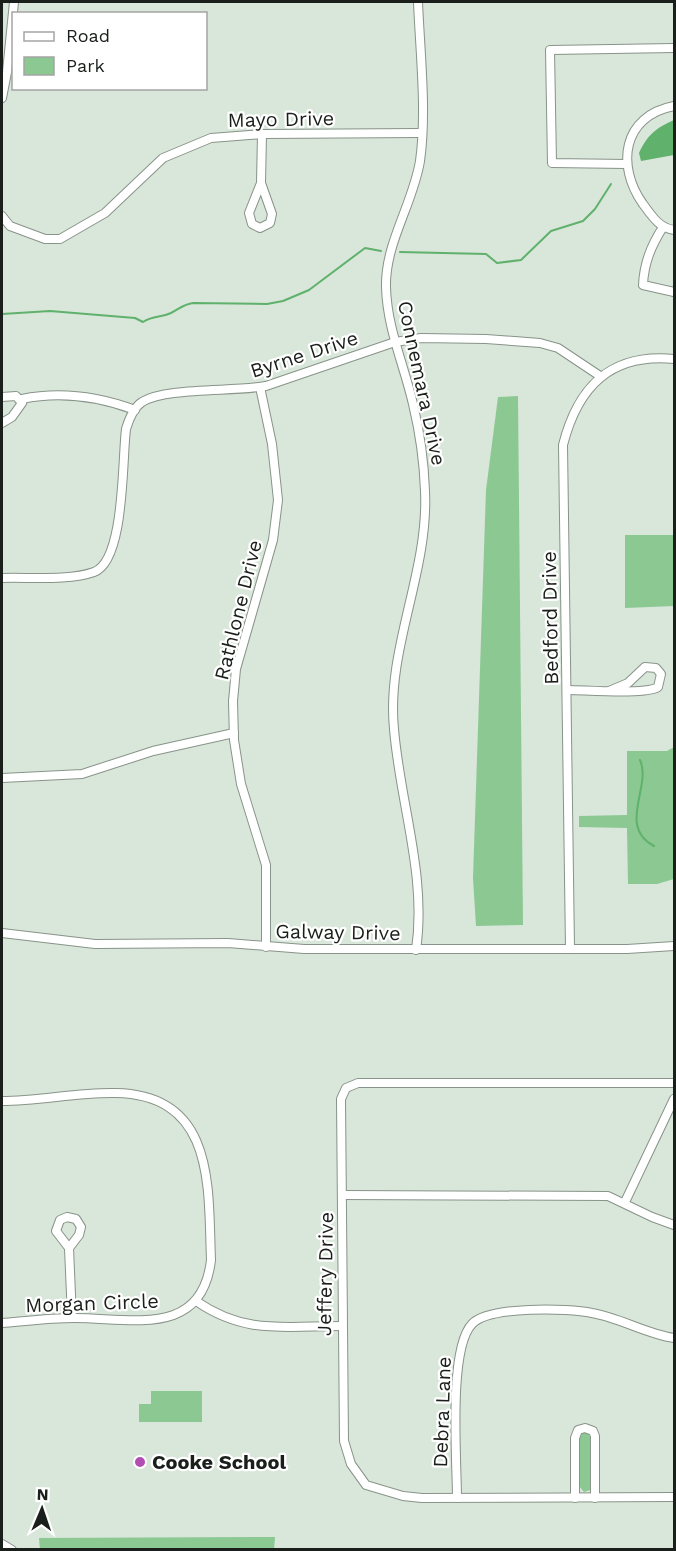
<svg xmlns="http://www.w3.org/2000/svg" width="676" height="1551" viewBox="0 0 676 1551" font-family="'Work Sans',sans-serif">
  <rect width="100%" height="100%" fill="#d9e6da"/>
  <g fill="#8bc892">
    <path d="M 518,396 L 523,925 L 476,926 L 473,878 L 486,490 L 498,397 Z"/>
    <path d="M 625,535 L 674,535 L 674,606 L 625,608 Z"/>
    <path d="M 674,747 L 674,879 L 657,884 L 628,884 L 627,828 L 579,827 L 579,816 L 627,815 L 627,751 L 667,751 Z"/>
    <path d="M 151,1391 L 202,1391 L 202,1422 L 139,1422 L 139,1404 L 151,1404 Z"/>
    <path d="M 587,1432 L 591,1438 L 591,1486 L 590,1490 L 584,1492 L 579,1486 L 579,1438 L 582,1433 Z"/>
    <path d="M 275,1537 L 274,1550 L 40,1550 L 39,1538 Z"/>
  </g>
  <path fill="#5fb16c" d="M 674,120 L 674,155 L 641,161 L 639,153 C 647,135 656,128 674,120 Z"/>
  <g fill="none" stroke-linecap="round" stroke-linejoin="round">
    <g stroke="#5fb16c" stroke-width="2">
      <path d="M 400,252 L 486,254 L 497,263 L 521,260 L 551,231 L 583,221 L 595,209 L 611,184"/>
      <path d="M 2,314 L 50,311 L 135,318 L 143,322 C 154,315 160,318 171,313 C 179,309 184,304 193,303 L 267,304 L 283,301 L 309,290 L 365,248 L 381,251"/>
      <path d="M 640,760 C 652,786 617,827 654,846"/>
    </g>
    <g stroke="#889389" stroke-width="10">
      <g id="street">
        <path d="M 2,98 L 7,72 L 14,2"/>
        <path d="M 674,106 C 622,116 616,166 643,204 C 652,216 659,228 674,230"/>
        <path d="M 627,164 L 552,163 L 550,50 L 674,48"/>
        <path d="M 261,183 L 272,214 L 270,223 L 260,228 L 252,224 L 249,213 L 261,183 L 262,134"/>
        <path d="M 2,216 L 10,226 L 45,239 L 60,239 L 105,213 L 163,158 L 211,138 L 262,134 L 421,133"/>
        <path d="M 663,227 C 651,246 644,263 643,285 L 674,292"/>
        <path d="M 260,387 L 272,444 L 278,500 L 273,540 L 236,669 L 233,701 L 234,740 L 241,784 L 266,865 L 266,947"/>
        <path d="M 2,397 L 16,396 L 22,403 L 12,417 L 2,423"/>
        <path d="M 22,399 C 61,391 97,396 135,410"/>
        <path d="M 2,578 C 28,577 69,581 94,572 C 125,561 122,460 126,429 C 129,419 133,408 142,402 C 166,387 234,392 266,386 L 395,342 L 421,338 L 486,339 L 540,343 L 558,348 L 600,376"/>
        <path d="M 568,690 C 585,690 647,695 658,687 L 661,674 L 656,668 L 645,667 L 628,683 L 609,691"/>
        <path d="M 2,778 L 82,774 L 153,751 L 234,733"/>
        <path d="M 2,933 L 95,944 L 228,943 L 304,949 L 627,949 L 674,946"/>
        <path d="M 570,949 L 563,445 C 578,386 611,353 674,359"/>
        <path d="M 416,950 C 427,876 400,803 394,729 C 386,649 429,572 425,491 C 424,462 420,433 413,404 C 404,365 387,328 386,287 C 385,243 413,204 420,161 C 427,112 420,52 418,2"/>
        <path d="M 674,1083 L 358,1083 L 346,1088 L 341,1099 L 344,1441 L 351,1464 L 366,1485 L 403,1496 L 422,1498 L 674,1497"/>
        <path d="M 2,1101 C 40,1101 78,1092 116,1093 C 216,1095 208,1188 211,1260 C 202,1338 132,1318 75,1318 C 51,1318 26,1321 2,1323"/>
        <path d="M 343,1195 L 608,1196 L 652,1217 L 674,1225"/>
        <path d="M 625,1202 L 674,1099"/>
        <path d="M 69,1248 L 56,1231 L 60,1220 L 67,1217 L 76,1219 L 81,1227 L 79,1235 L 69,1248 L 72,1318"/>
        <path d="M 196,1301 C 245,1335 285,1326 341,1326"/>
        <path d="M 457,1498 C 457,1461 448,1349 472,1324 C 489,1306 568,1308 592,1313 C 621,1318 646,1334 674,1338"/>
        <path d="M 575,1498 L 575,1438 L 578,1430 L 585,1428 L 593,1431 L 595,1436 L 595,1498"/>
        <path d="M 2,1544 L 12,1550"/>
      </g>
    </g>
    <use href="#street" stroke="#fff" stroke-width="8"/>
  </g>
  <circle fill="#b24db2" stroke="#fff" stroke-width="2" cx="140" cy="1462" r="6"/>
  <g text-anchor="middle" dominant-baseline="central" stroke-width="4.5" stroke-linejoin="round" paint-order="stroke">
    <g font-size="20" fill="#1b1f1b" stroke="#fff">
      <text transform="translate(281 119) rotate(-1)">Mayo Drive</text>
      <text transform="translate(304 354) rotate(-18)">Byrne Drive</text>
      <text transform="translate(422 383) rotate(78)">Connemara Drive</text>
      <text transform="translate(238 610) rotate(-76)">Rathlone Drive</text>
      <text transform="translate(550 618) rotate(-91)">Bedford Drive</text>
      <text transform="translate(338 932) rotate(1)">Galway Drive</text>
      <text transform="translate(325 1274) rotate(-89)">Jeffery Drive</text>
      <text transform="translate(92 1303) rotate(-2)">Morgan Circle</text>
      <text transform="translate(442 1412) rotate(-88)">Debra Lane</text>
    </g>
    <g font-size="20" font-weight="bold" fill="#1b1f1b" stroke="#fff" text-anchor="start">
      <text x="152" y="1462">Cooke School</text>
    </g>
  </g>
  <rect width="676" height="1551" fill="none" stroke="#1b1f1b" stroke-width="6"/>
  <rect x="12" y="12" width="195" height="78" fill="#ffffff" stroke="#a4a5a4" stroke-width="1.5"/>
  <rect x="24" y="32" width="30" height="9" fill="#ffffff" stroke="#a4a5a4" stroke-width="1.5"/>
  <text x="66" y="42" font-size="18" fill="#1b1f1b">Road</text>
  <rect x="24" y="57" width="30" height="18" fill="#8bc892" stroke="#a4a5a4" stroke-width="1.5"/>
  <text x="66" y="72" font-size="18" fill="#1b1f1b">Park</text>
  <g transform="translate(42 1509) rotate(2)" stroke="#ffffff" stroke-width="4.5" paint-order="stroke">
  <path d="M0-4.5L10 22L0 15L-10 22Z" fill="#1b1f1b"/>
  <text y="-9" font-size="16" font-weight="bold" text-anchor="middle" fill="#1b1f1b">N</text>
  </g>
</svg>
